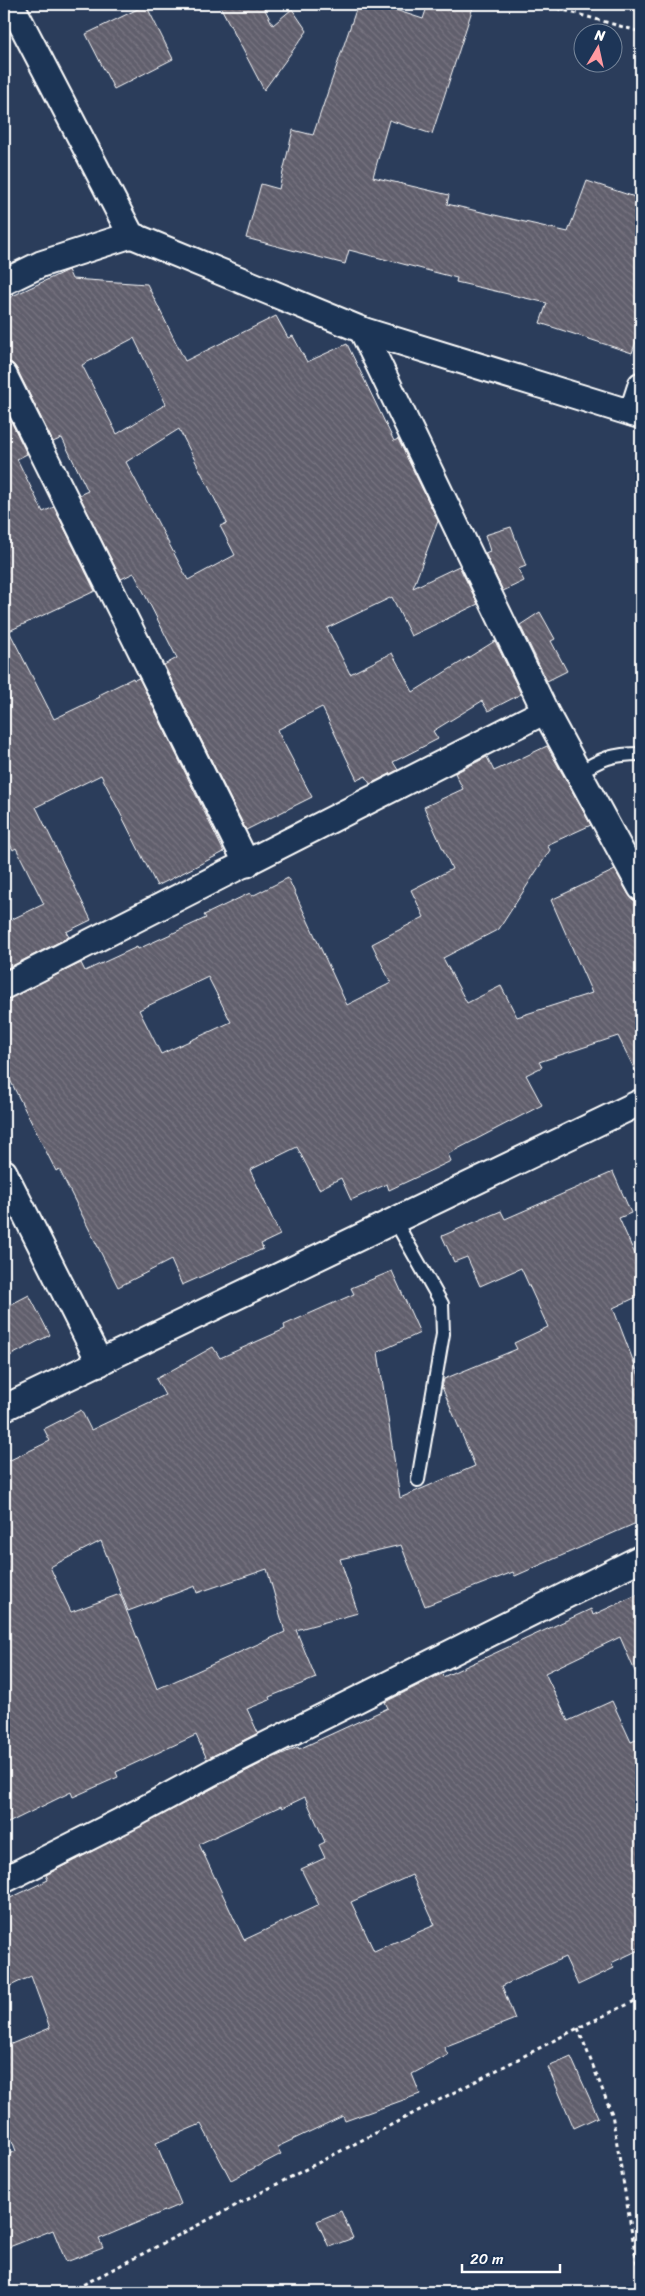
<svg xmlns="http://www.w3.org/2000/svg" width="645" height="2296" viewBox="0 0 645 2296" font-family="Sriracha,sans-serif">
  <defs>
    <pattern id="building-back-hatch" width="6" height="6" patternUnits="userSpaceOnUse" patternTransform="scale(1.25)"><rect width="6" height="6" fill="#615e6c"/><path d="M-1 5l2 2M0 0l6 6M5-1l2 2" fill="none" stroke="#797682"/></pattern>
  </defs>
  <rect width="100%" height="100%" fill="#2b3d5b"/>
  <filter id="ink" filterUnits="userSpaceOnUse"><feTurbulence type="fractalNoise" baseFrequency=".02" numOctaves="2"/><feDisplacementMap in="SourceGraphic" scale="10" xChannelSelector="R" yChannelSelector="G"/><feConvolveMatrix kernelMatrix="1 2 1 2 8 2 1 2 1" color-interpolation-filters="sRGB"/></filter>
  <g filter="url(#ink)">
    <g fill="url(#building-back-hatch)" stroke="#fff" fill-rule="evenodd">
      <path d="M 219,4 L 262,4 L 273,25 L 292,9 L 307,31 L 264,90 Z"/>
      <path d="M 358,4 L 377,4 L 423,19 L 428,4 L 474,4 L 432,134 L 389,120 L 373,177 L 449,195 L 447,204 L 568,232 L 587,181 L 641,199 L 641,327 L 632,353 L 540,323 L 547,303 L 456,282 L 457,278 L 349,250 L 345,264 L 246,238 L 261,184 L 279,189 L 293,130 L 313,135 Z"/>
      <path d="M 146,5 L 173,59 L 114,89 L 86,34 Z"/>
      <path d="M 68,270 L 72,279 L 147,284 L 185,361 L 276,316 L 288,338 L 293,336 L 307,362 L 347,344 L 394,441 L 398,439 L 438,521 L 413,588 L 459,566 L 478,604 L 411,636 L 392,597 L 327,628 L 350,674 L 392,653 L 413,692 L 495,641 L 521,694 L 488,711 L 482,701 L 433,731 L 438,739 L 393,762 L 398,770 L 370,784 L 366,776 L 357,780 L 322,707 L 277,730 L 312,797 L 246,830 L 164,665 L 177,658 L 134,573 L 121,579 L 79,495 L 88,491 L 62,438 L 53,442 L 17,369 L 12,363 L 4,361 L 4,300 ZM 134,338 L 166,404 L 117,434 L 82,365 ZM 179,429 L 227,523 L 220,526 L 235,555 L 188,580 L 126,462 Z"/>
      <path d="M 4,407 L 27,454 L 17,459 L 43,512 L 54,507 L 95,591 L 9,631 L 54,719 L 100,697 L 99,695 L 133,678 L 134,680 L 139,678 L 224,852 L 157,886 L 101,775 L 36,807 L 91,920 L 66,932 L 69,937 L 4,970 L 4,923 L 44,904 L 16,848 L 13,850 L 4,832 Z"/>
      <path d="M 511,527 L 526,566 L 518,569 L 524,581 L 503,591 L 485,553 L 490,551 L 485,535 Z"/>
      <path d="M 540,612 L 555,639 L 551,641 L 567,671 L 547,681 L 520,625 Z"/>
      <path d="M 547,746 L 591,825 L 547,845 L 550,850 L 499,929 L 443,958 L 467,1003 L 501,986 L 517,1017 L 592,993 L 551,900 L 615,870 L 629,895 L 634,900 L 641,902 L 641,1082 L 618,1036 L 539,1062 L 542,1067 L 526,1075 L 542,1105 L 448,1154 L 451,1161 L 389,1190 L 387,1184 L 351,1200 L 341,1178 L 319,1189 L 297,1147 L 250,1170 L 280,1235 L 261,1244 L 263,1249 L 182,1285 L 171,1260 L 118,1287 L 59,1169 L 56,1171 L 4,1068 L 4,1000 L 81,963 L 85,971 L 137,947 L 138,949 L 206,918 L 204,915 L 250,893 L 252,896 L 288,878 L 347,1005 L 391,983 L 372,944 L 424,917 L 411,890 L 452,869 L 424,807 L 463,789 L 455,773 L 487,757 L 494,771 ZM 208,977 L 231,1022 L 161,1054 L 139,1010 Z"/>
      <path d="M 613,1172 L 631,1213 L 619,1218 L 641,1268 L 641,1295 L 613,1308 L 641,1381 L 641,1521 L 515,1576 L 513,1572 L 425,1606 L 401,1545 L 340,1559 L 358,1613 L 296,1630 L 316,1678 L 269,1697 L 270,1700 L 247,1709 L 258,1733 L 207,1759 L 196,1735 L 116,1772 L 118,1777 L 73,1797 L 71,1792 L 4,1825 L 4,1463 L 50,1441 L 44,1429 L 81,1410 L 91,1430 L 165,1395 L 156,1379 L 213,1347 L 220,1358 L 285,1329 L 284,1325 L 354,1294 L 351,1288 L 392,1271 L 420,1333 L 378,1352 L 400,1498 L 475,1466 L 442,1387 L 444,1379 L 517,1349 L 514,1343 L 548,1327 L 521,1268 L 480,1286 L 467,1257 L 454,1262 L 442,1236 L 501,1211 L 505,1219 ZM 101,1541 L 128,1611 L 195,1586 L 197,1593 L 267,1569 L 285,1632 L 157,1689 L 120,1594 L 71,1612 L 50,1567 Z"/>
      <path d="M 29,1295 L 50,1335 L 4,1359 L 4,1308 Z"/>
      <path d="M 641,1593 L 641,1685 L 620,1637 L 545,1673 L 568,1721 L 612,1701 L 631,1742 L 641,1738 L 641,1949 L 611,1963 L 614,1968 L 578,1985 L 565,1957 L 502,1986 L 515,2019 L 444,2047 L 448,2055 L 412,2074 L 420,2094 L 345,2121 L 343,2116 L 277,2147 L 281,2154 L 231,2180 L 201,2124 L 156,2143 L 181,2204 L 99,2239 L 103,2248 L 66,2262 L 53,2230 L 4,2249 L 4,2156 L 16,2151 L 4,2119 L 4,2047 L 50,2028 L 31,1976 L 4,1989 L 4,1901 L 48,1880 L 46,1875 L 225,1782 L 270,1759 L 298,1747 L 299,1749 L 388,1708 L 385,1702 L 435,1677 L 442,1674 L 443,1677 L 591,1609 L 593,1615 ZM 305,1797 L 325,1842 L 319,1845 L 325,1858 L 301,1869 L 319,1905 L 244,1940 L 199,1844 L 281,1806 L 282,1808 ZM 412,1875 L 435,1925 L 374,1951 L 351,1902 Z"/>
      <path d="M 571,2057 L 598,2117 L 574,2128 L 548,2067 Z"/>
      <path d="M 341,2211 L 353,2238 L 329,2247 L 317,2221 Z"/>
    </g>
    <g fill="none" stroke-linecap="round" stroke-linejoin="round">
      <g stroke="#fff" stroke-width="16">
        <g id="lane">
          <path d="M 578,774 C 600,758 614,754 641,754"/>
          <path d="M 395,1221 L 442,1304 L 443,1334 L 418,1480"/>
        </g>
      </g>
      <g stroke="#fff" stroke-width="29">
        <g id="street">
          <path d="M 11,4 L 131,235 L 362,330 L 641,416"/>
          <path d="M 4,282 L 41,264 L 131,235"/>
          <path d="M 362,330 L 545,711 L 641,888"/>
          <path d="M 4,375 L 247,864"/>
          <path d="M 632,413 L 641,385"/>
          <path d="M 4,986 L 545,711"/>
          <path d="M 4,1172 L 100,1363"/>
          <path d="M 4,1408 L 641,1102"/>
          <path d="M 4,1880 L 135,1814 L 218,1769 L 641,1558"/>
        </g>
      </g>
      <g stroke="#fff" stroke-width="3" stroke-dasharray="4 4" stroke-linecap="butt">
        <path d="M 542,4 L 641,32"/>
        <path d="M 578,2028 L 612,2114 L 641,2288"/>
        <path d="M 69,2292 L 578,2028 L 641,1998"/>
      </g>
      <use href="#lane" stroke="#1d3557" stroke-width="12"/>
      <use href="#street" stroke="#1d3557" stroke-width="25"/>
    </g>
  </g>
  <rect width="645" height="2296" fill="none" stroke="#1d3557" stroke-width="20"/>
  <rect x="10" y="10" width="625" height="2276" fill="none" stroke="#fff" stroke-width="2" filter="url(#ink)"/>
  <g transform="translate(598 48) rotate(9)"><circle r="24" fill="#1d3557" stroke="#77869a"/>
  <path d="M0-4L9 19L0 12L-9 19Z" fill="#ff9aa2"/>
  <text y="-8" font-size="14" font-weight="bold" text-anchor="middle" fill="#ffffff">N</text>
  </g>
  <path d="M462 2264v8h98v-8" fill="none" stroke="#ffffff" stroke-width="2.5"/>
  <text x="470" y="2264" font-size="15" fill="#ffffff" stroke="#1d3557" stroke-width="4" paint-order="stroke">20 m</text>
</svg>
